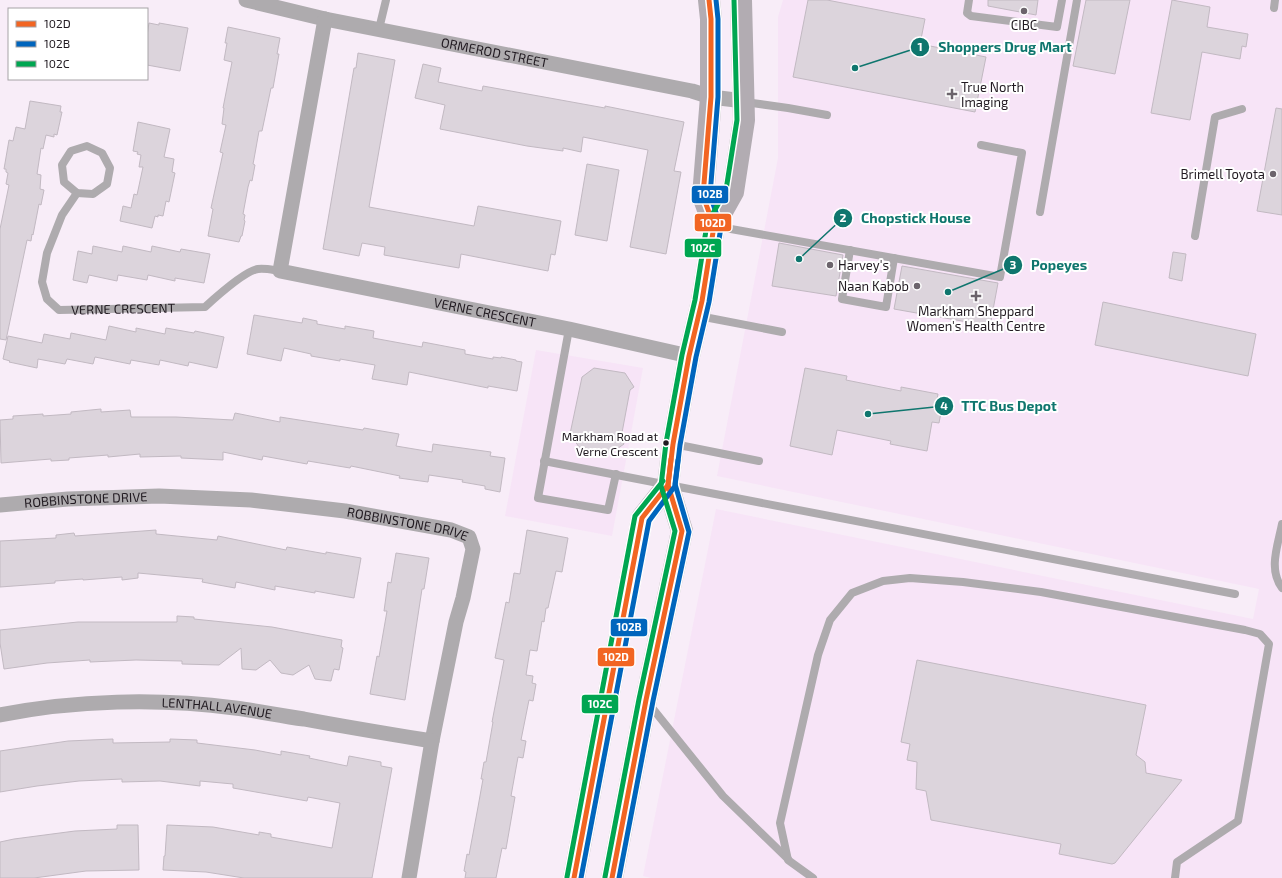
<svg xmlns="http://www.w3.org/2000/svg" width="1282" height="878" viewBox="0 0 1282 878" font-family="'Exo 2',sans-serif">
  <rect width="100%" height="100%" fill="#f8edf8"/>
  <g fill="#f7e4f7">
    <path d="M 783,0 L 1282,0 L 1282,878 L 651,878 L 643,876 L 716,509 L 1253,619 L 1259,589 L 717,476 L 778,158 L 778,17 Z"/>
    <path d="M 536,350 L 643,368 L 612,536 L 505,516 Z"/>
  </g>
  <g fill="#dcd4dc" stroke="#c2b9c2">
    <path d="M 808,0 L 827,0 L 925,19 L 920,44 L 986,57 L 975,112 L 793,77 Z"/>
    <path d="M 988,0 L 1038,0 L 1036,15 L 988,6 Z"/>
    <path d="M 1086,0 L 1130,0 L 1115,74 L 1073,66 Z"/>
    <path d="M 1172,0 L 1210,7 L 1207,27 L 1248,34 L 1246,47 L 1242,46 L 1240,59 L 1202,52 L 1190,120 L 1151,113 Z"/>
    <path d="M 149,23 L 159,25 L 159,23 L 188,28 L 180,71 L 147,65 L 147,35 Z"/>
    <path d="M 228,27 L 280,38 L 277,54 L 279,54 L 273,88 L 271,88 L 262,131 L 259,131 L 254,159 L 253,164 L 255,165 L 252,181 L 250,180 L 248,187 L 243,214 L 245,215 L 244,220 L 245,221 L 242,236 L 241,236 L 239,242 L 208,236 L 213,209 L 211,208 L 223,153 L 220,152 L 226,125 L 222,124 L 224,108 L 223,108 L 232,62 L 224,60 L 227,43 L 225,43 Z"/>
    <path d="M 358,53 L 395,60 L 369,207 L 474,226 L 478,206 L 561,221 L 555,255 L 551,254 L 548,271 L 461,254 L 459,268 L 384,255 L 385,247 L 362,243 L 359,256 L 323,249 L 354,68 L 356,68 Z"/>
    <path d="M 423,64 L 441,68 L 438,82 L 482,91 L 483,86 L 605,108 L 605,106 L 684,122 L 674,171 L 681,172 L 666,254 L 630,247 L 648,150 L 583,137 L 581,152 L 563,148 L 563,151 L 527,146 L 440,129 L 445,105 L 415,98 Z"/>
    <path d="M 30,101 L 61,106 L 60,112 L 62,112 L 57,135 L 54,134 L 54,137 L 46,135 L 43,149 L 41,148 L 37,174 L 41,175 L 40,189 L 44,190 L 41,205 L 39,204 L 33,235 L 32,234 L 31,241 L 27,240 L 6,340 L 0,339 L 0,229 L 9,185 L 6,184 L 8,173 L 6,172 L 6,169 L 4,169 L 9,140 L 13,141 L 16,127 L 25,129 Z"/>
    <path d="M 1276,108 L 1282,109 L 1282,215 L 1257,211 Z"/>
    <path d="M 138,122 L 170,129 L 164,157 L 174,159 L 172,172 L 175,173 L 169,202 L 166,201 L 163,216 L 158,215 L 158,217 L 155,216 L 152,228 L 120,221 L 123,206 L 131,208 L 134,194 L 137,195 L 143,167 L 139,167 L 141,155 L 137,154 L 138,152 L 133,151 Z"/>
    <path d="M 587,164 L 619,170 L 607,241 L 575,235 Z"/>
    <path d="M 779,243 L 843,255 L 836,296 L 772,286 Z"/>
    <path d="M 93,246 L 122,252 L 123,246 L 151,252 L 152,246 L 180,252 L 181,249 L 210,254 L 204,283 L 175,278 L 175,281 L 148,275 L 147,280 L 118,275 L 117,281 L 89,275 L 87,283 L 73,280 L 78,251 L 92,254 Z"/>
    <path d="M 1173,252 L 1186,254 L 1182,281 L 1169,278 Z"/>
    <path d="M 902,266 L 998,283 L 990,326 L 894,309 Z"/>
    <path d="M 1103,302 L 1256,334 L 1248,376 L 1095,345 Z"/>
    <path d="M 254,315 L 302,323 L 303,318 L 317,321 L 317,324 L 345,329 L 345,326 L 374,331 L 373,338 L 422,347 L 423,342 L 465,350 L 465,354 L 493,359 L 493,357 L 501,358 L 501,357 L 516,360 L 516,361 L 522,362 L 517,391 L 488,386 L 488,388 L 409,372 L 407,385 L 372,379 L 375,365 L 340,359 L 340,361 L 311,356 L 311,354 L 284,348 L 281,361 L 247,354 Z"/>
    <path d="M 109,326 L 136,332 L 136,328 L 165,334 L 166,328 L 194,333 L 195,331 L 224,337 L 217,368 L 189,362 L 188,366 L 160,360 L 159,365 L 131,360 L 130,364 L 95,357 L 93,364 L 67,359 L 65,364 L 38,359 L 37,368 L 9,362 L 10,361 L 3,359 L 8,336 L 42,343 L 44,334 L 70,339 L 71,333 L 106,340 Z"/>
    <path d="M 594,368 L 625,373 L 634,387 L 630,390 L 621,438 L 624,444 L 611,453 L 579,447 L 570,434 L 582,377 Z"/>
    <path d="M 805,368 L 847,376 L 846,380 L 901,391 L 901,387 L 938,394 L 936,405 L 942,407 L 939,423 L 932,422 L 927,451 L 890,444 L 891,441 L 837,430 L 832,455 L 790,446 Z"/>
    <path d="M 101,409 L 101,412 L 130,410 L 131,417 L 176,417 L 233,420 L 235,413 L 280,422 L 280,417 L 363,430 L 364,428 L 399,434 L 396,446 L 432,452 L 433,444 L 491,452 L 490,456 L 505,458 L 500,492 L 485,489 L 485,486 L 462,482 L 463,480 L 429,475 L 428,482 L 399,478 L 400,476 L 351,466 L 350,468 L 308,461 L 307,464 L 263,456 L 262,460 L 223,452 L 223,460 L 181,458 L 181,456 L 140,457 L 140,454 L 108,457 L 108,455 L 69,458 L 69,460 L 51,461 L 51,459 L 1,463 L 0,420 L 13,419 L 13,416 L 43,414 L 43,416 L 71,414 L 71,412 Z"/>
    <path d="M 156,530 L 156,534 L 217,540 L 218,536 L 286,550 L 287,547 L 326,554 L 326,552 L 361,558 L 354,598 L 315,591 L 315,593 L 275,586 L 275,590 L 236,582 L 235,588 L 202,582 L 203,579 L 138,573 L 138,578 L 122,580 L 122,577 L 83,580 L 83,579 L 55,581 L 55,583 L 0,587 L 0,541 L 56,538 L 56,535 L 74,533 L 75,536 Z"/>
    <path d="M 527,530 L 568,538 L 562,572 L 556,571 L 548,608 L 546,608 L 544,622 L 542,621 L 537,651 L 530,650 L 526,675 L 533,676 L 532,683 L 536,684 L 533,701 L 529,700 L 521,740 L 526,741 L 523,758 L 518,757 L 511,796 L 515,797 L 506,849 L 502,848 L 496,878 L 465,878 L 466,872 L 464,871 L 467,854 L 469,855 L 478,807 L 483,779 L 481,779 L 484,762 L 486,762 L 493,722 L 492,722 L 504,660 L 495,658 L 506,602 L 509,603 L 514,573 L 520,574 Z"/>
    <path d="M 396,553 L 429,558 L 424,589 L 422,589 L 405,700 L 370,694 L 377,656 L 379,657 L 387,611 L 384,611 L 388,582 L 391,583 Z"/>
    <path d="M 177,616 L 194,617 L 194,619 L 272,627 L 342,640 L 341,647 L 343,648 L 339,670 L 334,669 L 331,681 L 315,679 L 309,665 L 293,675 L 281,673 L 270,660 L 256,670 L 242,669 L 241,648 L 219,665 L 182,664 L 182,661 L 136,660 L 90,662 L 90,660 L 47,663 L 4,669 L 0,643 L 0,630 L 78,622 L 177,622 Z"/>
    <path d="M 917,660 L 1146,705 L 1136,755 L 1145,762 L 1146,773 L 1182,780 L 1115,863 L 1112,864 L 1059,854 L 1061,844 L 931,820 L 926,791 L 916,789 L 917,762 L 907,760 L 910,744 L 901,742 Z"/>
    <path d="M 113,739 L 113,743 L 170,742 L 170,739 L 197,740 L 197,743 L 255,750 L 281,755 L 281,751 L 310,756 L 309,758 L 347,766 L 349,756 L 381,762 L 381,766 L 392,768 L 372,878 L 244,878 L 206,872 L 163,870 L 164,856 L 165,856 L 167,825 L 213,827 L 259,835 L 259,832 L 271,834 L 271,837 L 332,848 L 340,803 L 308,797 L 307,801 L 233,788 L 233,784 L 200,781 L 200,786 L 160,781 L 122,782 L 122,779 L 79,781 L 37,786 L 0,792 L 0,751 L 68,741 Z"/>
    <path d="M 117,825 L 138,825 L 139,870 L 86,871 L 34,878 L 0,878 L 0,842 L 14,839 L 75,831 L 117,829 Z"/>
  </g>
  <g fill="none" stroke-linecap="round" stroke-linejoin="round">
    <g stroke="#aeabae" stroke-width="8">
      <path d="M 969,0 L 967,13 L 971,16 L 1057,27 L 1062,0"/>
      <path d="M 1274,8 L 1275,0"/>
      <path d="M 379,29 L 386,0"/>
      <path d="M 745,102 L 788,108 L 827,115"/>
      <path d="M 87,146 L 102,153 L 110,168 L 107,184 L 93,194 L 77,193 L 64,182 L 62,165 L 71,151 Z"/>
      <path id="s1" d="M 77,193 L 62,215 L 47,253 L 42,282 L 47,299 L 59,310 L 205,307 C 216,297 245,271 258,269 C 265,268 273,270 280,271"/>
      <path d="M 1040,212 L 1077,0"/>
      <path d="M 714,226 L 1000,277 L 1022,153 L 981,145"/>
      <path d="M 1195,236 L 1215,117 L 1242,109"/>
      <path d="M 850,250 L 842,299 L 886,307 L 894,258"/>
      <path d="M 699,316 L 782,332"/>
      <path d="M 569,329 L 538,498 L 608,510 L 616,474"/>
      <path d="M 674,444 L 759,461"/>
      <path d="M 544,461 L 1235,594"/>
      <path d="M 1282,524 C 1278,545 1268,569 1282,588"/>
      <path d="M 649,704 L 723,796 L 788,859"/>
      <path d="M 813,878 L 788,860 L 780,823 L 818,655 L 830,620 L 852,593 L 883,581 L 910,578 L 963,582 L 1041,592 L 1245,630 L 1260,634 L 1269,644 L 1238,821 L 1177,862 L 1175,878"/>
    </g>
    <g stroke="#aeabae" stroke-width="15">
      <path id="s2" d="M 246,0 L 325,19 L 692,91 L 711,97 L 744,101"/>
      <path id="s3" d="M 325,19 L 280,271 L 569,329 L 689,356"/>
      <path id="s4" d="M 0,505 L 68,499 L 159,496 L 251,500 L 345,511 L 451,530 L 469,537 L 473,549 L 463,598 L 456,622 L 432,741 L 409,878"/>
      <path id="s5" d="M 0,715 C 75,700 159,698 235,708 C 258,711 281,716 304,719 C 346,727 389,734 432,741"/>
    </g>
    <g stroke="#b2acb2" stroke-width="22">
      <path d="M 709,0 L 711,19 L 711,97 L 703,196 L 714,226"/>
      <path d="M 574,878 L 642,518 L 668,485"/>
      <path d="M 612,878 L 646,700 L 682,531 L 668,485 L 673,444 L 689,356 L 702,301 L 714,226 L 733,192 L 744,120 L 741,0"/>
    </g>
    <g stroke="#fff" stroke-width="8">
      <g id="bus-1">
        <path d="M 574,878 L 642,518 L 668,485 L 673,444 L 689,356 L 702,301 L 714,226 L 703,196 L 711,97 L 711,19 L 709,0"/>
        <path d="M 612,878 L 646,700 L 682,531 L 668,485 L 671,459"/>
      </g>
    </g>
    <g stroke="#fff" stroke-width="8">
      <g id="bus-2">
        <path d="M 581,878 L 649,521 L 675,486 L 680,445 L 696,357 L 709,302 L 721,227 L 710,195 L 718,97 L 718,19 L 716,0"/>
        <path d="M 619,878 L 653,701 L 689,532 L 675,484 L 678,460"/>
      </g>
    </g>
    <g stroke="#fff" stroke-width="8">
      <g id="bus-3">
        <path d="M 567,877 L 635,516 L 663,481"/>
        <path d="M 605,877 L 639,699 L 675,531 L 661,486 L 666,443 L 682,355 L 695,300 L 707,224 L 726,190 L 737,120 L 734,0"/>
      </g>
    </g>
    <use href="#bus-1" stroke="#f26522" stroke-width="5"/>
    <use href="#bus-2" stroke="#0065bd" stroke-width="5"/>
    <use href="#bus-3" stroke="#00a651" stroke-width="5"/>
  </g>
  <g fill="#6c646c" stroke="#fff" stroke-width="1.5">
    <circle cx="1024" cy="11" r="4"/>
    <path d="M950 88h4v4h4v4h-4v4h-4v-4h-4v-4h4z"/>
    <circle cx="1273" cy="174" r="4"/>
    <circle cx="830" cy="265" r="4"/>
    <circle cx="917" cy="286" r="4"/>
    <path d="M974 290h4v4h4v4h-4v4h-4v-4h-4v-4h4z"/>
  </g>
  <circle fill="#211a21" stroke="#fff" stroke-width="1.5" cx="666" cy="443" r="3.5"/>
  <g text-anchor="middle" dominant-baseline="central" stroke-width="4" stroke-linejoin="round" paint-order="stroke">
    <g font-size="12" fill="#211a21" stroke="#fff" text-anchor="end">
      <text x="658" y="436">Markham Road at<tspan x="658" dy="15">Verne Crescent</tspan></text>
    </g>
    <g font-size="13" fill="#211a21" stroke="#fff">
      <text x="1024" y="25">CIBC</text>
      <text x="961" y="87" text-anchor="start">True North<tspan x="961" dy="15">Imaging</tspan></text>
      <text x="1265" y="174" text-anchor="end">Brimell Toyota</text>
      <text x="838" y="265" text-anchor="start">Harvey's</text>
      <text x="909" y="286" text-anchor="end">Naan Kabob</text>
      <text x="976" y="311">Markham Sheppard<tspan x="976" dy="15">Women's Health Centre</tspan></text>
    </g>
    <g font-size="13" fill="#211a21" stroke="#fff">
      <text stroke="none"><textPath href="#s2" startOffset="254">ORMEROD STREET</textPath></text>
      <text stroke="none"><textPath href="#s1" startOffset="195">VERNE CRESCENT</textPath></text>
      <text stroke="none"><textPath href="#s3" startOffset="465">VERNE CRESCENT</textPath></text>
      <text stroke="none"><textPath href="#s4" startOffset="86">ROBBINSTONE DRIVE</textPath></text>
      <text stroke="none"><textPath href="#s4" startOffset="410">ROBBINSTONE DRIVE</textPath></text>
      <text stroke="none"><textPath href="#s5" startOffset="218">LENTHALL AVENUE</textPath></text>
    </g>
  </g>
  <path fill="none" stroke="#0f766e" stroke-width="1.5" d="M855 68L920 47M799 259L843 218M948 292L1013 265M868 414L944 406"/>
  <g fill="#0f766e" stroke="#fff" stroke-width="1.5">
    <circle cx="855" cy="68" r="4"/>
    <circle cx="799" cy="259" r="4"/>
    <circle cx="948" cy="292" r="4"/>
    <circle cx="868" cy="414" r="4"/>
    <circle cx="920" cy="47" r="10"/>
    <circle cx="843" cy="218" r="10"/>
    <circle cx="1013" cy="265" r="10"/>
    <circle cx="944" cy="406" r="10"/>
  </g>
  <g font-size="12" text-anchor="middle" font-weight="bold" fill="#fff">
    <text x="920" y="51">1</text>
    <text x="843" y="222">2</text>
    <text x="1013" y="269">3</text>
    <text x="944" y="410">4</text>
  </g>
  <g font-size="14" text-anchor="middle" font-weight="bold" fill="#0f766e" stroke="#fff" stroke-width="4" stroke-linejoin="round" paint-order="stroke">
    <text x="1005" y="52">Shoppers Drug Mart</text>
    <text x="916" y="223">Chopstick House</text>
    <text x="1059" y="270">Popeyes</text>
    <text x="1009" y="411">TTC Bus Depot</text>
  </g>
  <g stroke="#fff" stroke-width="1.5">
    <rect x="691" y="185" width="38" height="19" rx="4" fill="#0065bd"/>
    <rect x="694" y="213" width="38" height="19" rx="4" fill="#f26522"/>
    <rect x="684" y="238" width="38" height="20" rx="4" fill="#00a651"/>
    <rect x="610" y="618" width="38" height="19" rx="4" fill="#0065bd"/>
    <rect x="597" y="647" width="38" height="20" rx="4" fill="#f26522"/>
    <rect x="581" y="694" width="38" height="20" rx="4" fill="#00a651"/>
  </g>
  <g font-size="11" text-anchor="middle" font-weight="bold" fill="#fff">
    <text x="710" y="198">102B</text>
    <text x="713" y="227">102D</text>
    <text x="703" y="252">102C</text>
    <text x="629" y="631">102B</text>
    <text x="616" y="661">102D</text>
    <text x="600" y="708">102C</text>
  </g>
  <rect x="8" y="8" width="140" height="72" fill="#ffffff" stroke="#a6a3a6"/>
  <rect x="16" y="21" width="20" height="6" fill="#f26522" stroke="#a6a3a6"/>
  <text x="44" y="28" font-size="12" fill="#211a21">102D</text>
  <rect x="16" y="41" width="20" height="6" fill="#0065bd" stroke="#a6a3a6"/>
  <text x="44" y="48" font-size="12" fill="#211a21">102B</text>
  <rect x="16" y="61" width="20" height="6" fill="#00a651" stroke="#a6a3a6"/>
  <text x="44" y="68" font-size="12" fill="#211a21">102C</text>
</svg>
